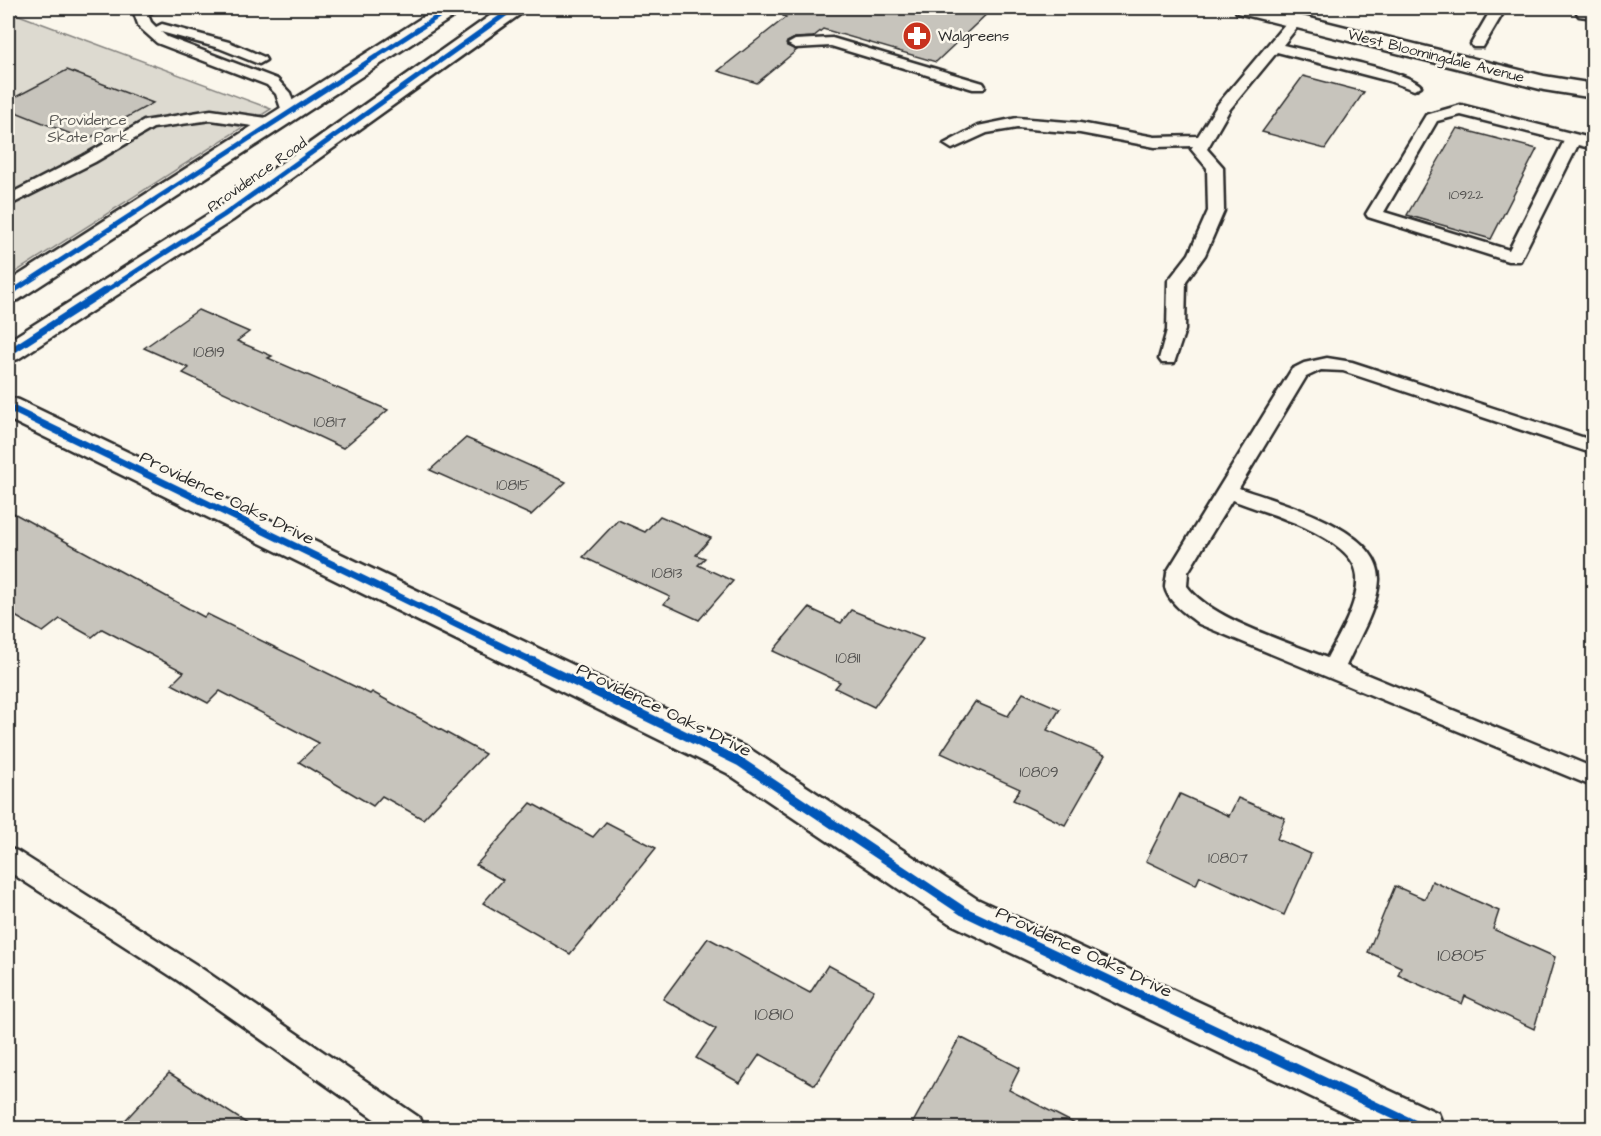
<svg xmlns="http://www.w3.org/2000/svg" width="1601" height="1136" viewBox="0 0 1601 1136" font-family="'Architects Daughter',sans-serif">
  <rect width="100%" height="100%" fill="#fbf7ec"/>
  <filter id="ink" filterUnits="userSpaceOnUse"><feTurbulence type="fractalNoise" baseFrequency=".0167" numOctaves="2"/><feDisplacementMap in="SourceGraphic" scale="12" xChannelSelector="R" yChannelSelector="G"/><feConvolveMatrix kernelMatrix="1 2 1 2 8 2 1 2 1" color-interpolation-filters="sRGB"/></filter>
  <g filter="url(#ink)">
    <path fill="#dddad0" stroke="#84827e" stroke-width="1.5" d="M 8,11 L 271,109 L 8,277 Z"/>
    <g fill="#c7c4bc" stroke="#2b2b2b" stroke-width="1.5">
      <path d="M 784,8 L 993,8 L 936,62 L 823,29 L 813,37 L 795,38 L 787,42 L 787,46 L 797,50 L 757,83 L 718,71 L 786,17 L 783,16 Z"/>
      <path d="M 67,70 L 116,89 L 153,103 L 86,140 L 8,109 L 8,101 Z"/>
      <path d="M 1303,76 L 1364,92 L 1325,149 L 1262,132 Z"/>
      <path d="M 1457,128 L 1537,149 L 1491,239 L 1407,215 Z"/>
      <path d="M 198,310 L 249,332 L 237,341 L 272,356 L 268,358 L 388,410 L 343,448 L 183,373 L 189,368 L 144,348 Z"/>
      <path d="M 466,438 L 501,453 L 566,482 L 531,515 L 430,470 Z"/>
      <path d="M 8,510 L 204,617 L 207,614 L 370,694 L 372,692 L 485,754 L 423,819 L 382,796 L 373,806 L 299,762 L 319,743 L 220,691 L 208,703 L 172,684 L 184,672 L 102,629 L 92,637 L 60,619 L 43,632 L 8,612 Z"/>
      <path d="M 660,516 L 711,538 L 696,555 L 705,558 L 698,565 L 733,581 L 699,620 L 664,604 L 670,597 L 583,557 L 618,520 L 645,532 Z"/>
      <path d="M 809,608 L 841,623 L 851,610 L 923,639 L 874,707 L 835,688 L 840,682 L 773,651 Z"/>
      <path d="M 1023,693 L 1060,709 L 1047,730 L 1105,755 L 1065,825 L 1013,800 L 1020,789 L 941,753 L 975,702 L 1008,716 Z"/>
      <path d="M 1180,794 L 1229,816 L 1238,798 L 1285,818 L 1277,839 L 1311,854 L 1284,915 L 1200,876 L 1196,885 L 1146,861 Z"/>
      <path d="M 531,803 L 593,837 L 606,822 L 656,848 L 570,954 L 483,903 L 503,880 L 476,865 Z"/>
      <path d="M 1432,881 L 1499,911 L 1493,929 L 1555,957 L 1534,1029 L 1465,996 L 1462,1004 L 1398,975 L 1401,967 L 1368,952 L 1395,886 L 1425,899 Z"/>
      <path d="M 708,938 L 810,993 L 828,965 L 874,990 L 815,1085 L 760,1054 L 740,1083 L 696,1058 L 716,1029 L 663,999 Z"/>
      <path d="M 960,1037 L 1020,1068 L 1009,1090 L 1083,1128 L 910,1128 Z"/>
      <path d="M 169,1073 L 254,1128 L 118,1128 Z"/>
    </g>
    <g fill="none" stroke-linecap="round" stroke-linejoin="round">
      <g stroke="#2b2b2b" stroke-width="5">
        <g id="lane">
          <path d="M 141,8 L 158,8 L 148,15 L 151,22 L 156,27 L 162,24 L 229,42 L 264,57 L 266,60 L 259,64 L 219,48 L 161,32 L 167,37 L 277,79 L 290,93 L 297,114 L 294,117 L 284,117 L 276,94 L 267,85 L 157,43 L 139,27 L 134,13 Z"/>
          <path d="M 1492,8 L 1506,8 L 1483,47 L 1473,47 L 1471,44 Z"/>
          <path d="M 1579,8 L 1593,8 L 1594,18 L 1579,16 L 1577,13 Z"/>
          <path d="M 1296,16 L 1303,20 L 1283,45 C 1307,51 1409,71 1421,86 L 1414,90 L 1389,81 L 1277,52 L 1230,109 L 1207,149 L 1223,167 L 1224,211 L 1205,255 L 1186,281 L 1185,330 L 1174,363 L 1162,363 L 1159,359 L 1167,330 L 1168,281 L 1189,254 L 1208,211 L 1207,168 L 1191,149 L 1193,146 L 1155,147 L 1080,133 L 1017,128 L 987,133 L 952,149 L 944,144 L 978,126 L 1017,118 L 1080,123 L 1155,137 L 1198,136 L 1218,104 L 1291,17 Z"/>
          <path d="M 832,38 L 983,83 L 985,86 L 983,89 L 973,89 L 831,46 L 795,48 L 788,44 L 795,40 Z"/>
          <path d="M 1461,105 L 1594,139 L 1594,149 L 1578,145 L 1520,261 L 1508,261 L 1368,217 L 1366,214 L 1426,115 ZM 1461,115 L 1564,141 L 1509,250 L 1384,212 L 1437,121 Z"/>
          <path d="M 211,110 L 274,119 L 282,124 L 274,129 L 211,120 L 153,128 L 95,162 L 8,206 L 8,195 L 83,156 L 144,121 Z"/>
          <path d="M 1327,358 L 1352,362 L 1594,441 L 1594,454 L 1343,371 L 1321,370 L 1306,377 L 1239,488 C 1277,502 1381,528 1379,580 C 1377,610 1358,639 1346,666 L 1594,768 L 1594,787 L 1199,624 C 1188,615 1168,603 1165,587 C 1165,583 1167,576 1167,572 L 1292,369 L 1304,363 ZM 1232,500 C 1264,512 1355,537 1357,576 C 1359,604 1339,635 1327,658 C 1288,642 1210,619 1187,586 L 1188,572 Z"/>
          <path d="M 8,848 L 17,851 L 195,964 L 420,1118 L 424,1128 L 387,1128 L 177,980 L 8,871 Z"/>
        </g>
      </g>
      <g stroke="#2b2b2b" stroke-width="5">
        <path id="street" d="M 8,397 L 19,400 L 753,751 L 977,899 L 1438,1113 L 1444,1128 L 1376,1128 L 949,923 L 727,773 L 8,419 Z"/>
      </g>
      <g stroke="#2b2b2b" stroke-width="5">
        <g id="secondary">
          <path d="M 437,8 L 462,8 L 459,13 L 18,300 L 8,302 L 8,282 Z"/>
          <path d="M 501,8 L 525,8 L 522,13 L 233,220 L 18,359 L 8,362 L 8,341 L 215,210 Z"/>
          <path d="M 1235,8 L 1269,8 L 1544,76 L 1594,84 L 1594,98 L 1544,90 L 1237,13 Z"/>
        </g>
      </g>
      <use href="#lane" fill="#fbf7ec" fill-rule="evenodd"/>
      <use href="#street" fill="#fbf7ec" fill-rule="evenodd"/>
      <use href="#secondary" fill="#fbf7ec" fill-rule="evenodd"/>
      <g stroke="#fbf7ec" stroke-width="8">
        <g id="cycleway-far2">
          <path d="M 12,292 L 451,8"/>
          <path d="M 104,292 L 224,215 L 514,8"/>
        </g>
      </g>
      <g stroke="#fbf7ec" stroke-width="10">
        <g id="cycleway-far1">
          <path d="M 8,294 L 14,290"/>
          <path d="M 8,353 L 106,290"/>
          <path d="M 8,407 L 536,663"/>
        </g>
      </g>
      <g stroke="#fbf7ec" stroke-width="13">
        <path id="cycleway" d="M 532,661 L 740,762 L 963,911 L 1422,1128"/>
      </g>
      <use href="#cycleway-far2" stroke="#0057b8" stroke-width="5"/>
      <use href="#cycleway-far1" stroke="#0057b8" stroke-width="7"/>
      <use href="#cycleway" stroke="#0057b8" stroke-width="9"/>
    </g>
  </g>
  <defs>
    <g id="pharmacy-disc" transform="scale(1.5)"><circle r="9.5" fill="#c8321e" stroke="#fbf7ec"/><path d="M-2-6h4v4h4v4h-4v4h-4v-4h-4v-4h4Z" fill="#fff"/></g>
  </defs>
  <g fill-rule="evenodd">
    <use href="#pharmacy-disc" x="917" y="36"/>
  </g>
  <g text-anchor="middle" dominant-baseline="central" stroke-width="5" stroke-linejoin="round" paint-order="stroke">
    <g font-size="14" fill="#52514f">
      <text x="1466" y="195">10922</text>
    </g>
    <g font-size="15" fill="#2b2b2b" stroke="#fbf7ec" text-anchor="start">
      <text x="938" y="36">Walgreens</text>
    </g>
    <g font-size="15" fill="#2b2b2b" stroke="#fbf7ec">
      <text transform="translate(1436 56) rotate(14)">West Bloomingdale Avenue</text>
      <text transform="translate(257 175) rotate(-35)">Providence Road</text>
    </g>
    <g font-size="15" fill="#585754" stroke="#fbf7ec">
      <text x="88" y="120">Providence<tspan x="88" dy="17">Skate Park</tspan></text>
    </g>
    <g font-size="15" fill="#52514f">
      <text x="209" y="352">10819</text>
      <text x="330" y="422">10817</text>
      <text x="513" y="485">10815</text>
      <text x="667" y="573">10813</text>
      <text x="848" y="658">10811</text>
      <text x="1039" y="772">10809</text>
      <text x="1228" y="858">10807</text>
    </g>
    <g font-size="18" fill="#2b2b2b" stroke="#fbf7ec">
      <text transform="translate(227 498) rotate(26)">Providence Oaks Drive</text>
      <text transform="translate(664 710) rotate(26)">Providence Oaks Drive</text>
      <text transform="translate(1084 952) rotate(25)">Providence Oaks Drive</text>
    </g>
    <g font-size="18" fill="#52514f">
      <text x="1462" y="955">10805</text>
      <text x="774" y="1014">10810</text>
    </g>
  </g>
  <rect width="1601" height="1136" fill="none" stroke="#fbf7ec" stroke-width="30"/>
  <rect x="15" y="15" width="1571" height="1106" fill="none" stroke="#2b2b2b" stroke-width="2" filter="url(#ink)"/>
</svg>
